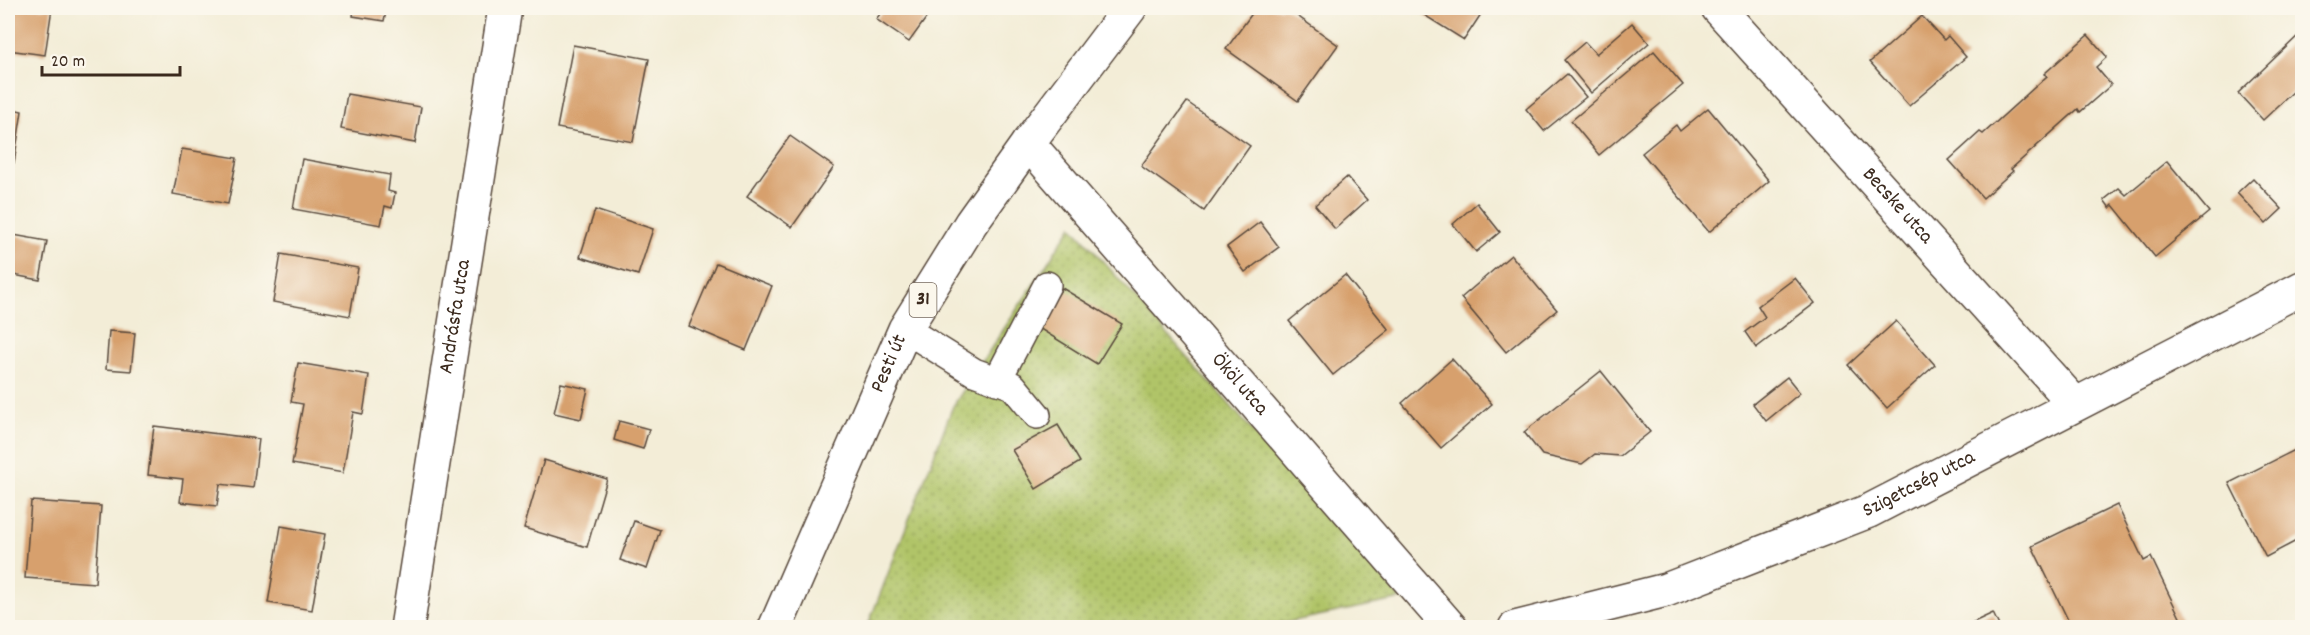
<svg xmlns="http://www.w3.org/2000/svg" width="2310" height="635" viewBox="0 0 2310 635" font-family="Dekko,sans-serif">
  <defs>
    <pattern id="green-dots" width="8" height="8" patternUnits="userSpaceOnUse" patternTransform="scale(1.5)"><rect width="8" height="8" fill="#b0c468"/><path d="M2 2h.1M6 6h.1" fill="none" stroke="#909f55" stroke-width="1.8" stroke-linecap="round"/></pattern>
  </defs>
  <rect width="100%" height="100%" fill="#fbf7ec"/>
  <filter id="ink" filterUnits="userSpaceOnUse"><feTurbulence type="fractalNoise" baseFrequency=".0167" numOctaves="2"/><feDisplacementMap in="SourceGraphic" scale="12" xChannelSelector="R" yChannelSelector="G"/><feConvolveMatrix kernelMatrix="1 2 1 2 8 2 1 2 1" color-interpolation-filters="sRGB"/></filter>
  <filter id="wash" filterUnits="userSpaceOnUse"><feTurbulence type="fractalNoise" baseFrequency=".008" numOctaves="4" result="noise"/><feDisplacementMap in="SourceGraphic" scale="24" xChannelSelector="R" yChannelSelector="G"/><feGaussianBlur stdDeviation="1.35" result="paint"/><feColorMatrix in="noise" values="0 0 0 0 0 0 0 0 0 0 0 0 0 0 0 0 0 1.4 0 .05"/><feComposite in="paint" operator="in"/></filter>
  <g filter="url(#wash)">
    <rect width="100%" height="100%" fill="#f3edd7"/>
    <path fill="url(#green-dots)" stroke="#767743" stroke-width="1.5" d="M 1072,226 L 1401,599 L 1264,627 L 867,628 L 953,406 Z"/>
    <g id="blocks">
      <g fill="#d7a06d">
        <path d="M 8,8 L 52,8 L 45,55 L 8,50 Z"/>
        <path d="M 354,8 L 387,8 L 384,21 L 353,16 Z"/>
        <path d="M 885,8 L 913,8 L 927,17 L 909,42 L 876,19 Z"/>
        <path d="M 1256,8 L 1286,8 L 1338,45 L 1298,101 L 1226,49 Z"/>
        <path d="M 1413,8 L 1485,8 L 1464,40 Z"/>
        <path d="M 1922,16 L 1944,40 L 1948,36 L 1966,57 L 1909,106 L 1870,62 Z"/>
        <path d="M 1632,23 L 1649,43 L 1591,93 L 1564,60 L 1585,42 L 1596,54 Z"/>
        <path d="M 2302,32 L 2302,100 L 2294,91 L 2263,120 L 2238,93 Z"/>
        <path d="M 2088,35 L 2107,57 L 2096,67 L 2111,85 L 2080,112 L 2078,109 L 2011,169 L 2013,171 L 1983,198 L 1949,160 L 1980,132 L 1983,134 L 2047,76 L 2044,74 Z"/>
        <path d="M 573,45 L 649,59 L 633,142 L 557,128 Z"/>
        <path d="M 1654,51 L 1683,85 L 1599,155 L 1571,121 Z"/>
        <path d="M 1567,74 L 1586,97 L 1544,131 L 1526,109 Z"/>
        <path d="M 347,94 L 421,107 L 415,143 L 341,129 Z"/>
        <path d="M 1187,102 L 1250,146 L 1204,211 L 1141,166 Z"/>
        <path d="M 8,108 L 22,111 L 14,163 L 8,162 Z"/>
        <path d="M 1708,108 L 1769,181 L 1709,232 L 1642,153 L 1676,125 L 1680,131 Z"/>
        <path d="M 790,136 L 834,167 L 792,227 L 747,196 Z"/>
        <path d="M 182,149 L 237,158 L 228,204 L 173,194 Z"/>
        <path d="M 302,159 L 390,175 L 388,191 L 395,193 L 392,208 L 385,206 L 381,225 L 293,209 Z"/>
        <path d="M 2167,161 L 2209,212 L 2155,257 L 2113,205 L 2110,208 L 2104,200 L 2119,188 L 2126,195 Z"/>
        <path d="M 1347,177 L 1367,200 L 1335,229 L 1315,205 Z"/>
        <path d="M 2253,178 L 2282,209 L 2266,224 L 2237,193 Z"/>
        <path d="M 1477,203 L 1500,232 L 1476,252 L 1453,224 Z"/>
        <path d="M 595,210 L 653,229 L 638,275 L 580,257 Z"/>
        <path d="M 1260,222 L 1279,247 L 1245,272 L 1227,247 Z"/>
        <path d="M 8,234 L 47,241 L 40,280 L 8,274 Z"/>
        <path d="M 281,254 L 358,268 L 350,316 L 273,302 Z"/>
        <path d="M 1511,255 L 1557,310 L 1506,352 L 1461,298 Z"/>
        <path d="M 716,263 L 772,286 L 746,350 L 689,326 Z"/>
        <path d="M 1345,275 L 1389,330 L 1333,375 L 1289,321 Z"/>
        <path d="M 1795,278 L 1815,303 L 1756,348 L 1745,332 L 1765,317 L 1758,306 Z"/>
        <path d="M 1062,288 L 1122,324 L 1097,364 L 1037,327 Z"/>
        <path d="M 1896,321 L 1935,365 L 1887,408 L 1848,365 Z"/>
        <path d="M 109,331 L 135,333 L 131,371 L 106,369 Z"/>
        <path d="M 1452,359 L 1492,404 L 1441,448 L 1402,403 Z"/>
        <path d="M 298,363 L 369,375 L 363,414 L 353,412 L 343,473 L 292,464 L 303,404 L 291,402 Z"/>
        <path d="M 1601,371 L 1650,432 L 1620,456 L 1595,454 L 1582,464 L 1542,455 L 1524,432 Z"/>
        <path d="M 1787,377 L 1800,393 L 1766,421 L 1753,404 Z"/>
        <path d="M 561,383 L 588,389 L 581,419 L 554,413 Z"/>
        <path d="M 619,421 L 649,429 L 643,449 L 614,440 Z"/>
        <path d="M 1058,425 L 1080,462 L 1036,489 L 1012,450 Z"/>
        <path d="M 154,426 L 259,439 L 253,488 L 220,484 L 217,506 L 180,502 L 183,479 L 148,475 Z"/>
        <path d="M 2295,450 L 2302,464 L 2302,538 L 2266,557 L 2229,483 Z"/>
        <path d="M 544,460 L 607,479 L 587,547 L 524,528 Z"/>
        <path d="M 31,501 L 101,506 L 95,583 L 25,578 Z"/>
        <path d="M 2117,505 L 2144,561 L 2151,557 L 2185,628 L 2072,628 L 2032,546 Z"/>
        <path d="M 634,521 L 660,530 L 647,569 L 620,560 Z"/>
        <path d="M 281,526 L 325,534 L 312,610 L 268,603 Z"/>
        <path d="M 1993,613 L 2000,628 L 1961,628 Z"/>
      </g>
    </g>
  </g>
  <g filter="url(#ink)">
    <use href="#blocks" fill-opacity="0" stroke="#57473a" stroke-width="1.5"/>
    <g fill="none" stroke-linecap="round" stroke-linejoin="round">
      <g stroke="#57473a" stroke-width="30">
        <g id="service">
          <path d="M 905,329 L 974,372 L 1013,386 L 1037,415"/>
          <path d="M 997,381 L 1047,285"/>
        </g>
      </g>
      <g stroke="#57473a" stroke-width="36">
        <g id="minor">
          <path id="s1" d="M 1718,8 L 2075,404"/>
          <path id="s2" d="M 1028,143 L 1451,628"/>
          <path id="s3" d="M 407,628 L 505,8"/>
          <path id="s4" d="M 1515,628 L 1666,590 L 1869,511 L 2302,288"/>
        </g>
      </g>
      <g stroke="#57473a" stroke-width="36">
        <g id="primary">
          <path id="s5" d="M 775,628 L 905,329 L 971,223 L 1028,143 L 1130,8"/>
        </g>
      </g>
      <use href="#service" stroke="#fff" stroke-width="27"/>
      <use href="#minor" stroke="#fff" stroke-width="33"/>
      <use href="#primary" stroke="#fff" stroke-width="33"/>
    </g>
  </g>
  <g text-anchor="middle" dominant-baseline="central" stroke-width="5" stroke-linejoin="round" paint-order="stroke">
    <rect fill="#fbf7ec" stroke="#75685c" stroke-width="1.5" x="909.5" y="283" width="27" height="34" rx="4.5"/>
    <g font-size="20" font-weight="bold" fill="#3b2a1e">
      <text x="923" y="300">31</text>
    </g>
    <g font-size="21" fill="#3b2a1e" stroke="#fbf7ec">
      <text stroke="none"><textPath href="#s1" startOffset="267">Becske utca</textPath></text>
      <text stroke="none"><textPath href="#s3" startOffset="315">Andrásfa utca</textPath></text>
      <text stroke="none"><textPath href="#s5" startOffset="288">Pesti út</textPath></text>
      <text stroke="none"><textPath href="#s2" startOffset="321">Ököl utca</textPath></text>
      <text stroke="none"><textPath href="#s4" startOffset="430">Szigetcsép utca</textPath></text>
    </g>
  </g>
  <rect width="2310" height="635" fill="none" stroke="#fbf7ec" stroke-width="30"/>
  <path d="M42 66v9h138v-9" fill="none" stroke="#3b2a1e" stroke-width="3"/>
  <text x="51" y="66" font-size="18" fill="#3b2a1e" stroke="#fbf7ec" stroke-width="4.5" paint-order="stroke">20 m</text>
</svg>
